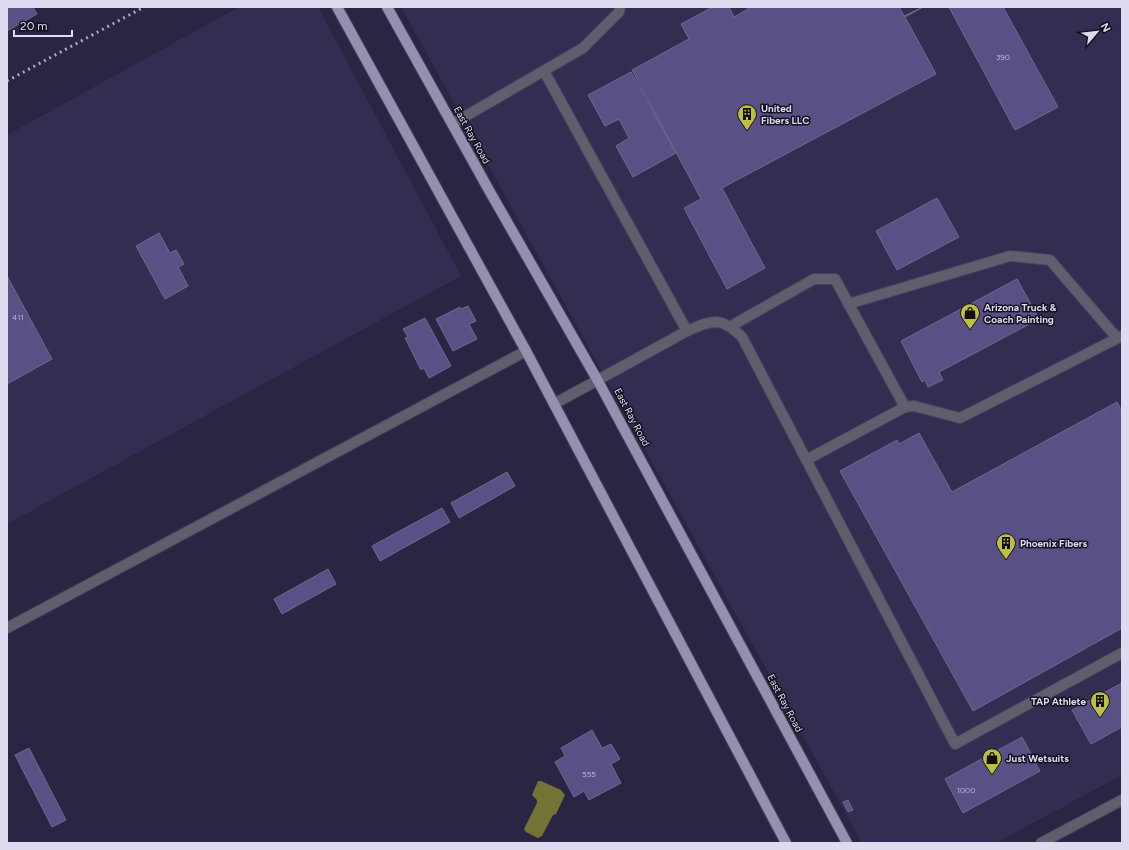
<svg xmlns="http://www.w3.org/2000/svg" width="1129" height="850" viewBox="0 0 1129 850" font-family="Figtree,sans-serif">
  <rect width="100%" height="100%" fill="#2a2543"/>
  <g fill="#332d52">
    <path d="M 239,7 L 318,7 L 461,276 L 7,524 L 7,135 Z"/>
    <path d="M 401,7 L 1122,7 L 1122,775 L 996,843 L 862,843 Z"/>
  </g>
  <path fill="#727335" d="M 538,781 L 541,781 L 561,790 L 565,795 L 556,814 L 553,815 L 542,836 L 538,838 L 526,832 L 524,829 L 537,803 L 537,800 L 532,795 Z"/>
  <g fill="#595186" stroke="#6e6a8c">
    <path d="M 9,7 L 33,7 L 37,14 L 7,31 L 7,8 Z"/>
    <path d="M 713,7 L 729,7 L 734,17 L 748,9 L 747,7 L 899,7 L 904,16 L 923,7 L 905,17 L 936,74 L 722,188 L 765,268 L 727,289 L 684,208 L 701,199 L 632,70 L 689,39 L 681,24 Z"/>
    <path d="M 949,7 L 1003,7 L 1058,107 L 1015,130 Z"/>
    <path d="M 631,72 L 676,153 L 633,177 L 616,146 L 629,138 L 619,119 L 605,126 L 588,95 Z"/>
    <path d="M 937,198 L 959,237 L 897,270 L 876,231 Z"/>
    <path d="M 159,233 L 170,253 L 176,250 L 184,264 L 178,267 L 188,286 L 165,299 L 136,246 Z"/>
    <path d="M 7,276 L 52,359 L 7,384 Z"/>
    <path d="M 1017,279 L 1039,319 L 939,372 L 943,380 L 928,387 L 925,380 L 922,382 L 901,341 Z"/>
    <path d="M 468,306 L 476,321 L 469,324 L 477,339 L 453,351 L 436,319 L 460,307 L 461,309 Z"/>
    <path d="M 425,318 L 451,366 L 429,378 L 424,368 L 421,370 L 405,338 L 408,337 L 403,329 Z"/>
    <path d="M 1117,402 L 1122,411 L 1122,628 L 973,711 L 840,471 L 897,440 L 899,444 L 919,433 L 952,492 Z"/>
    <path d="M 507,472 L 515,486 L 459,518 L 451,503 Z"/>
    <path d="M 442,508 L 450,522 L 380,561 L 372,546 Z"/>
    <path d="M 328,569 L 336,584 L 282,614 L 274,599 Z"/>
    <path d="M 1122,683 L 1122,727 L 1091,744 L 1072,710 Z"/>
    <path d="M 592,730 L 602,748 L 611,744 L 620,759 L 611,764 L 621,783 L 589,800 L 584,791 L 574,797 L 555,762 L 565,756 L 561,748 Z"/>
    <path d="M 1022,737 L 1040,771 L 963,813 L 945,779 Z"/>
    <path d="M 29,748 L 66,820 L 52,827 L 15,755 Z"/>
    <path d="M 848,800 L 853,810 L 848,812 L 843,802 Z"/>
  </g>
  <g fill="none" stroke-linecap="round" stroke-linejoin="round">
    <g stroke="#47425f" stroke-width="12">
      <g id="service">
        <path d="M 544,71 L 687,331 L 554,404"/>
        <path d="M 452,124 L 583,48 L 619,12 L 620,7"/>
        <path d="M 848,304 L 1010,256 L 1050,260 L 1117,338"/>
        <path d="M 731,326 L 814,279 L 835,279 L 905,407"/>
        <path d="M 687,331 C 712,320 721,316 742,337 L 955,744 L 1122,653"/>
        <path d="M 806,460 L 905,407 L 914,406 L 960,418 L 1122,336"/>
        <path d="M 7,628 L 526,351"/>
      </g>
    </g>
    <g stroke="#47425f" stroke-width="12">
      <path id="tertiary" d="M 1041,843 L 1122,800"/>
    </g>
    <g stroke="#47425f" stroke-width="12">
      <g id="primary">
        <path d="M 337,7 L 526,351 L 786,843"/>
        <path d="M 387,7 L 490,192 L 598,381 L 847,843"/>
      </g>
    </g>
    <use href="#service" stroke="#5f5e6d" stroke-width="10"/>
    <use href="#tertiary" stroke="#5f5e6d" stroke-width="10"/>
    <use href="#primary" stroke="#9491b0" stroke-width="10"/>
    <path stroke="#a9a7bd" stroke-width="3" stroke-dasharray="2 4" stroke-linecap="butt" d="M 7,81 L 144,7"/>
  </g>
  <defs>
    <g id="building-pin" transform="scale(1)"><path d="M0 17L-7.5 6A9.5 9.5 0 1 1 7.5 6Z" fill="#bebf42" stroke="#12111e"/><path d="M-4-6H4V6H1V3H-1V6H-4ZM-2.5-4.3h1.7v1.8h-1.7ZM.8-4.3h1.7v1.8H.8ZM-2.5-1h1.7V.8h-1.7ZM.8-1h1.7V.8H.8Z" fill="#111"/></g>
    <g id="shop-pin" transform="scale(1)"><path d="M0 17L-7.5 6A9.5 9.5 0 1 1 7.5 6Z" fill="#bebf42" stroke="#12111e"/><path d="M-5-2.5h2.3a2.7 3.5 0 0 1 5.4 0H5L5.5 6h-11ZM-1.5-2.5h3a1.5 2.3 0 0 0-3 0Z" fill="#111"/></g>
  </defs>
  <g fill-rule="evenodd">
    <use href="#building-pin" x="747" y="114"/>
    <use href="#shop-pin" x="970" y="313"/>
    <use href="#building-pin" x="1006" y="543"/>
    <use href="#building-pin" x="1100" y="701"/>
    <use href="#shop-pin" x="992" y="758"/>
  </g>
  <g text-anchor="middle" dominant-baseline="central" stroke-width="3" stroke-linejoin="round" paint-order="stroke">
    <g font-size="8" fill="#bcb8d5">
      <text x="1003" y="57">390</text>
      <text x="18" y="317">411</text>
      <text x="589" y="774">555</text>
      <text x="966" y="790">1000</text>
    </g>
    <g font-size="10" font-weight="bold" fill="#dddbef" stroke="#12111e" text-anchor="start">
      <text x="761" y="108">United<tspan x="761" dy="12">Fibers LLC</tspan></text>
      <text x="984" y="307">Arizona Truck &amp;<tspan x="984" dy="12">Coach Painting</tspan></text>
      <text x="1020" y="543">Phoenix Fibers</text>
      <text x="1086" y="701" text-anchor="end">TAP Athlete</text>
      <text x="1006" y="758">Just Wetsuits</text>
    </g>
    <g font-size="10" fill="#dddbef" stroke="#12111e">
      <text transform="translate(472 135) rotate(61)">East Ray Road</text>
      <text transform="translate(632 417) rotate(62)">East Ray Road</text>
      <text transform="translate(785 703) rotate(62)">East Ray Road</text>
    </g>
  </g>
  <rect width="1129" height="850" fill="none" stroke="#dddbef" stroke-width="16"/>
  <g transform="translate(1097 32) rotate(62)" stroke="#12111e" stroke-width="3" paint-order="stroke">
  <path d="M0-3L7 15L0 10L-7 15Z" fill="#dddbef"/>
  <text y="-6" font-size="11" font-weight="bold" text-anchor="middle" fill="#dddbef">N</text>
  </g>
  <path d="M14 30v6h58v-6" fill="none" stroke="#dddbef" stroke-width="2"/>
  <text x="20" y="30" font-size="12" fill="#dddbef" stroke="#12111e" stroke-width="3" paint-order="stroke">20 m</text>
</svg>
